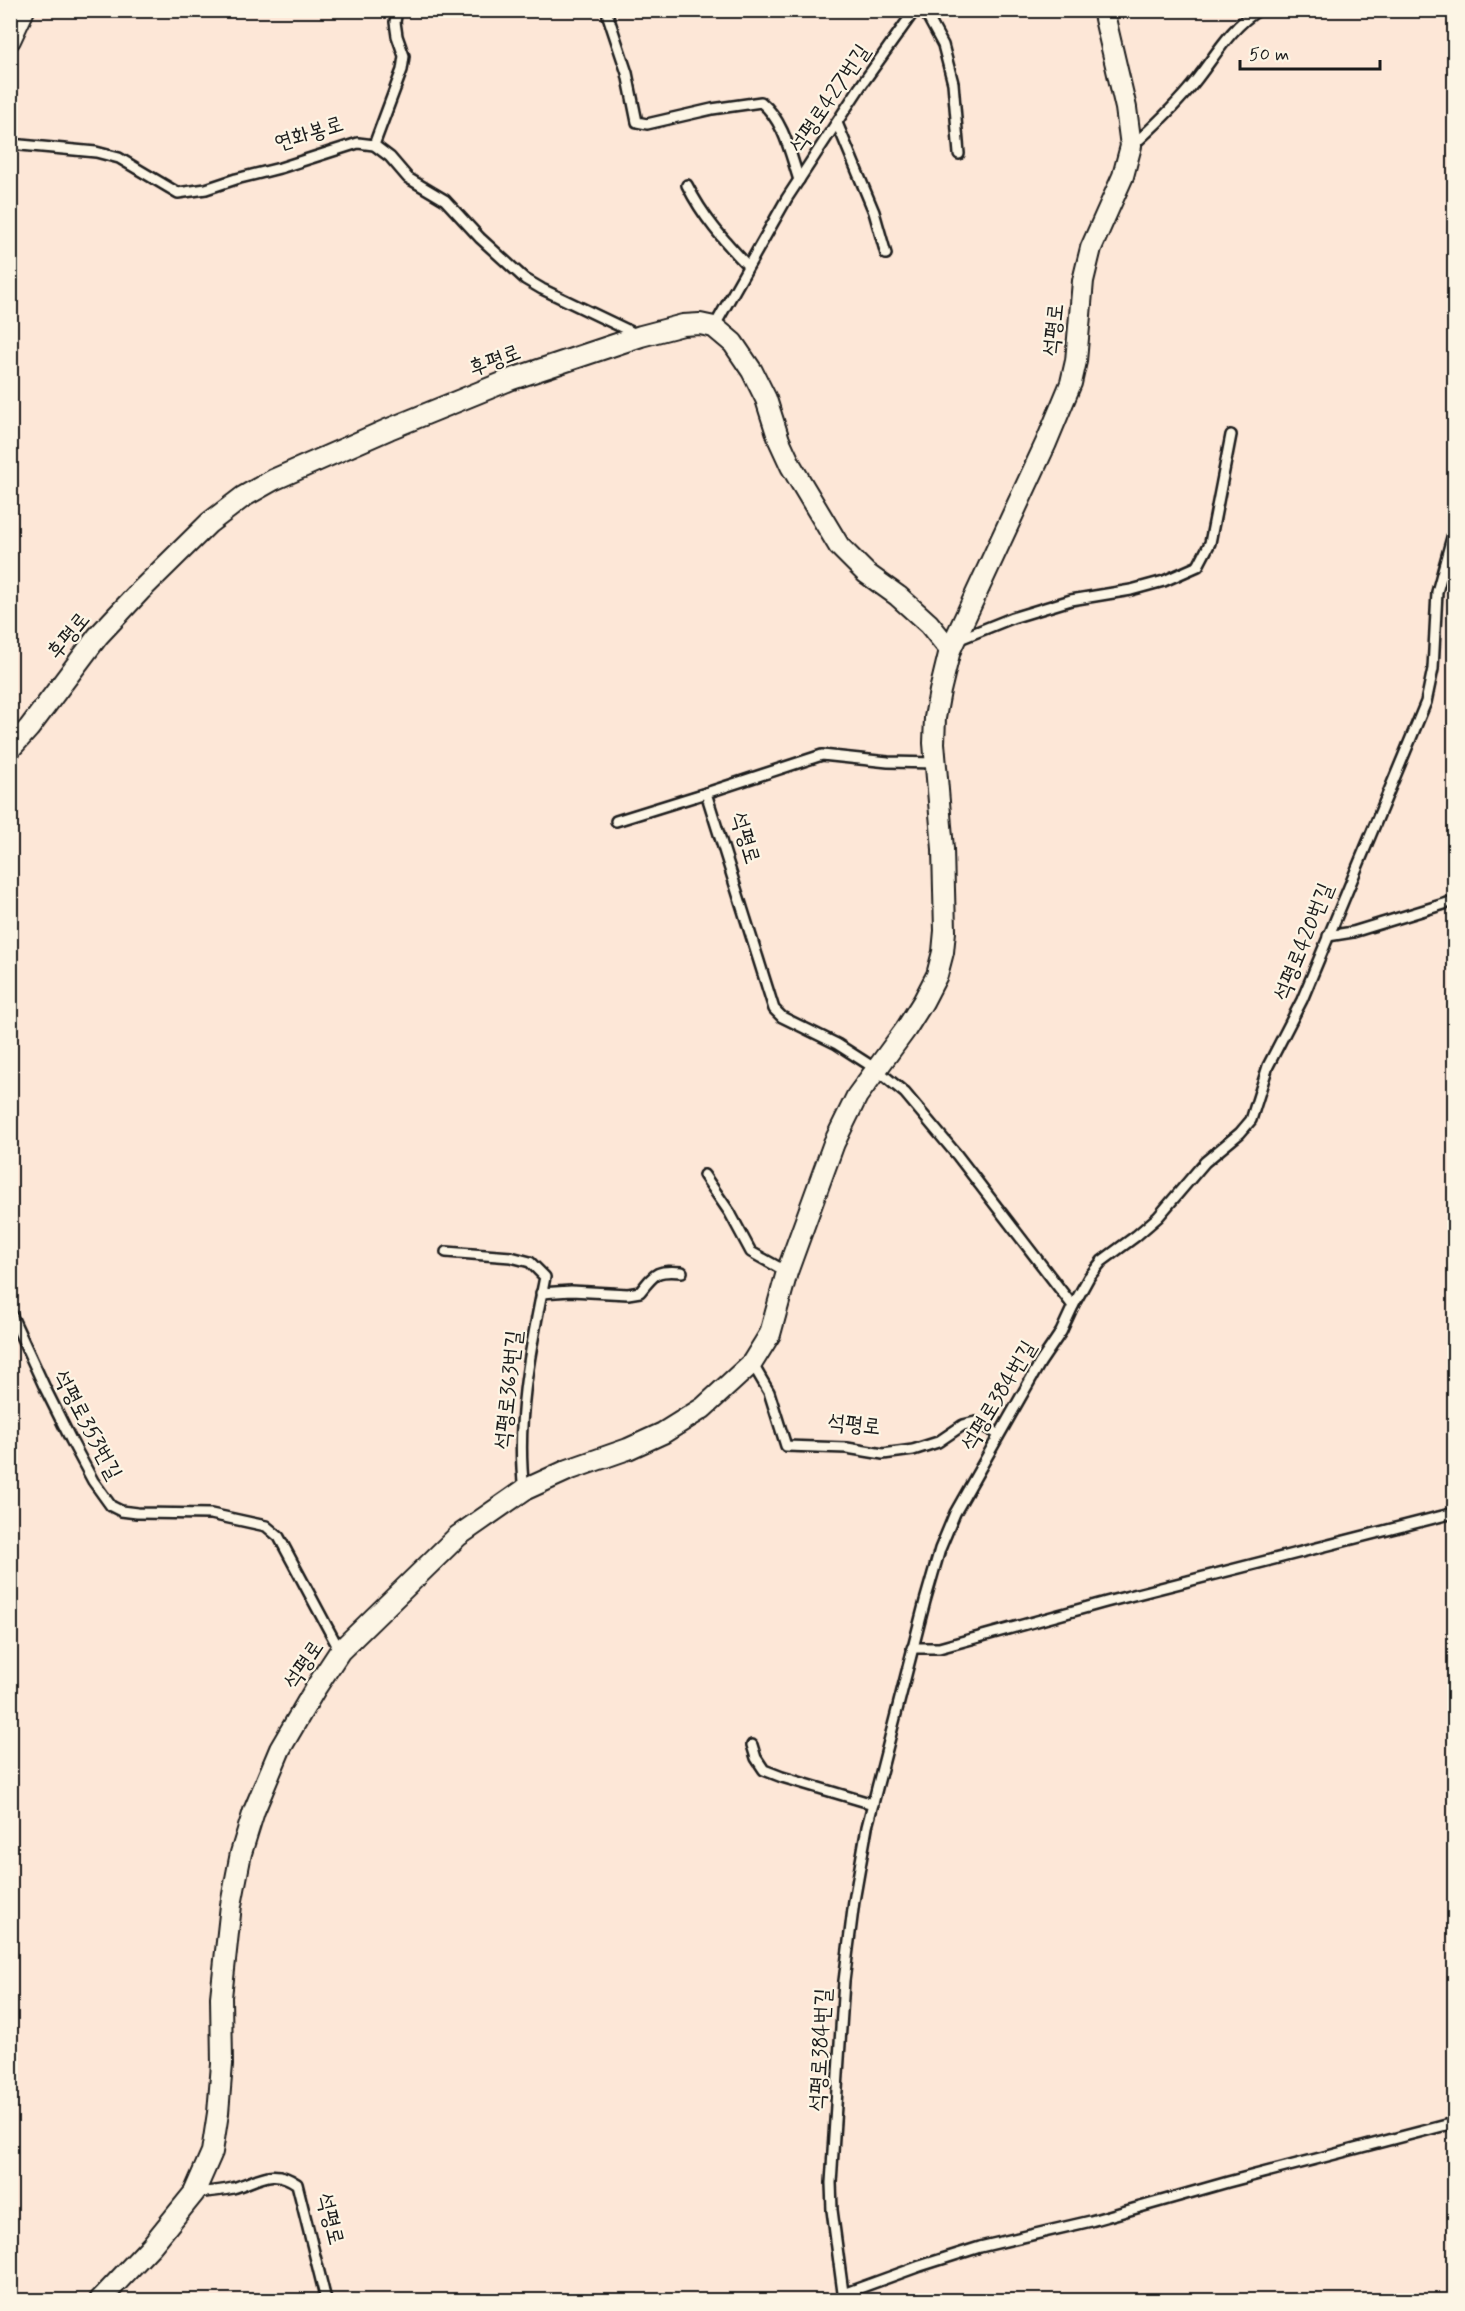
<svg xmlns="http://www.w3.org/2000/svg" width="1465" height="2311" viewBox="0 0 1465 2311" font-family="Mynerve,'Poor Story',sans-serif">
  <rect width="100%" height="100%" fill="#fde7d7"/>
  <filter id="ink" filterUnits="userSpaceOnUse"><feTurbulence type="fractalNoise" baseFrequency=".0167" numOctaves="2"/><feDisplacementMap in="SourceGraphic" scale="12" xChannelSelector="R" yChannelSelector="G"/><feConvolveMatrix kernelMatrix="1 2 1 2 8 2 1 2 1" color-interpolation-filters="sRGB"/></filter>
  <g filter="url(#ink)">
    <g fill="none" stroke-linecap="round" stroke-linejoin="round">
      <g stroke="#1c1c1c" stroke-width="14">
        <g id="lane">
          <path d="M 924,10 L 943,45 L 953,83 L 959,154"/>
          <path d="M 608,16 L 627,73 L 637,122 L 647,124 L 712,109 L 761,102 C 784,121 790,153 799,180"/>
          <path d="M 837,123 L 874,212 L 886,254"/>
          <path d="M 10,144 L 96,152 L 119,158 L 178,193 L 206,189 L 236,179 L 280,168 L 358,143 L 374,145 L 390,157 L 408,178 L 445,200 L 480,238 L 525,279 L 542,289 L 638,335"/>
          <path d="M 374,145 L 402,70 L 404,56 L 397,36 L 395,22 L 397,10"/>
          <path d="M 1132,146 C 1152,128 1171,110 1188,90 C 1211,64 1228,28 1259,10"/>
          <path d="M 687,185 C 703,217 724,241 748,266"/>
          <path d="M 714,327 L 787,198 L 860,87 L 915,10"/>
          <path d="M 957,640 L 1012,618 L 1071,600 L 1131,590 L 1164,581 L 1198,566 L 1210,543 L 1231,435"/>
          <path d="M 616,821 L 706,793"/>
          <path d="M 1328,936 L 1353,932 L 1454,901"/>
          <path d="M 704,1175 L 730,1213 L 751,1252 L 787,1272"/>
          <path d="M 446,1252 L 511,1257 L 530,1262 L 545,1277 C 531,1347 515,1420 524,1490"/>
          <path d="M 541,1293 L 571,1291 L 628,1294 L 640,1292 C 656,1272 657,1270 682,1272"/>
          <path d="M 1073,1306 L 1089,1277 L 1102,1261 L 1136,1236 L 1158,1217 L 1205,1162 L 1240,1133 L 1251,1120 L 1268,1066 L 1302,1000 L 1426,702 L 1433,669 L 1437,592 L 1454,530"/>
          <path d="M 10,1312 L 45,1388 L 71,1440 L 93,1481 L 111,1506 L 121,1511 L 137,1513 L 211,1514 L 266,1526 L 279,1537 L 340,1651"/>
          <path d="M 752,1363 L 769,1392 L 786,1446 L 847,1448 L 883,1454 L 913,1450 L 938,1442 L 963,1425 L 976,1422 L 998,1434"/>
          <path d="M 912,1648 L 939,1648 L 1106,1602 L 1454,1513"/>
          <path d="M 752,1745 L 756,1758 L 764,1770 L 782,1777 L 873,1804"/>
          <path d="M 194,2193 C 207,2192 220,2191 233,2188 C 258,2181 272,2166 297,2184 L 326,2300"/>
          <path d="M 843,2294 L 920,2266 L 980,2247 L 1091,2221 L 1228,2182 L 1454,2123"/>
          <path d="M 844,2300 L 832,2210 L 831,2183 L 844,1981 L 854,1901 L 867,1827 L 925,1601 L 940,1549 L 955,1513 L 1040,1363 L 1061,1332 L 1073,1306 L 957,1155 L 905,1093 L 876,1069 L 837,1044 L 782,1017 L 774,1009 L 706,793 L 822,755 L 888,762 L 936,763"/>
        </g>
      </g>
      <g stroke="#1c1c1c" stroke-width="24">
        <g id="street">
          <path d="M 10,40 L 24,10"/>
          <path d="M 10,749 L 29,728 L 98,636 L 140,591 L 209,523 L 243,497 L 273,480 L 389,429 L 512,379 L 641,336 L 683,325 L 700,324 L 714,327 L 733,343 L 752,371 L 766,399 L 779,440 L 791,466 L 839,546 L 866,573 L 898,596 L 929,624 L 950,650"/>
          <path d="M 100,2300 L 152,2245 L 194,2193 L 212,2152 L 218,2113 L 222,2064 L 221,1997 L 231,1905 L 241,1853 L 254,1811 L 280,1749 L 315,1689 L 340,1651 L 458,1536 L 524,1490 L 568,1470 L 628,1449 L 663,1433 L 703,1408 L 752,1363 L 770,1334 L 787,1272 L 834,1143 L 857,1096 L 906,1029 L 923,1002 L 937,975 L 943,952 L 945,931 L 943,849 L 934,743 L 935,718 L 940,691 L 950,650 L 1046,443 L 1071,383 L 1076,361 L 1083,281 L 1091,248 L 1123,176 L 1131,146 L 1126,108 L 1103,10"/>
        </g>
      </g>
      <use href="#lane" stroke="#fcf5e5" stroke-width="9"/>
      <use href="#street" stroke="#fcf5e5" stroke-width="20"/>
    </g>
  </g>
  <g text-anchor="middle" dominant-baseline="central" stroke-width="4.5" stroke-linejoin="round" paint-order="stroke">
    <g font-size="22" fill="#1c1c1c" stroke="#fcf5e5">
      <text transform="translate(830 99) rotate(-56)">석평로427번길</text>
      <text transform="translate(309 134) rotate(-17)">연화봉로</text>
      <text transform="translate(1054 330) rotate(-84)">석평로</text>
      <text transform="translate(495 361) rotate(-21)">후평로</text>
      <text transform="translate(69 636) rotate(-51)">후평로</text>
      <text transform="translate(745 838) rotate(73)">석평로</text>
      <text transform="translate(1304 942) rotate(-68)">석평로420번길</text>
      <text transform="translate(509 1390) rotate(-84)">석평로363번길</text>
      <text transform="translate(999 1396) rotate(-59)">석평로384번길</text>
      <text transform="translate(87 1425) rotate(62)">석평로353번길</text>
      <text transform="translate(854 1425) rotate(6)">석평로</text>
      <text transform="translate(304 1665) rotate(-56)">석평로</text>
      <text transform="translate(821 2050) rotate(-87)">석평로384번길</text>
      <text transform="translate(330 2219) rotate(76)">석평로</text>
    </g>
  </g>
  <rect width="1465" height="2311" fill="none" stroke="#fcf5e5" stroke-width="36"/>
  <rect x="18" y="18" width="1429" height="2275" fill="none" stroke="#1c1c1c" stroke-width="2" filter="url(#ink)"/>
  <path d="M1240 60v9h140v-9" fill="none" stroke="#1c1c1c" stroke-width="3"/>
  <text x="1249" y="60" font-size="18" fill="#1c1c1c" stroke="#fcf5e5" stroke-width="4.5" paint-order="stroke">50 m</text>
</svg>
